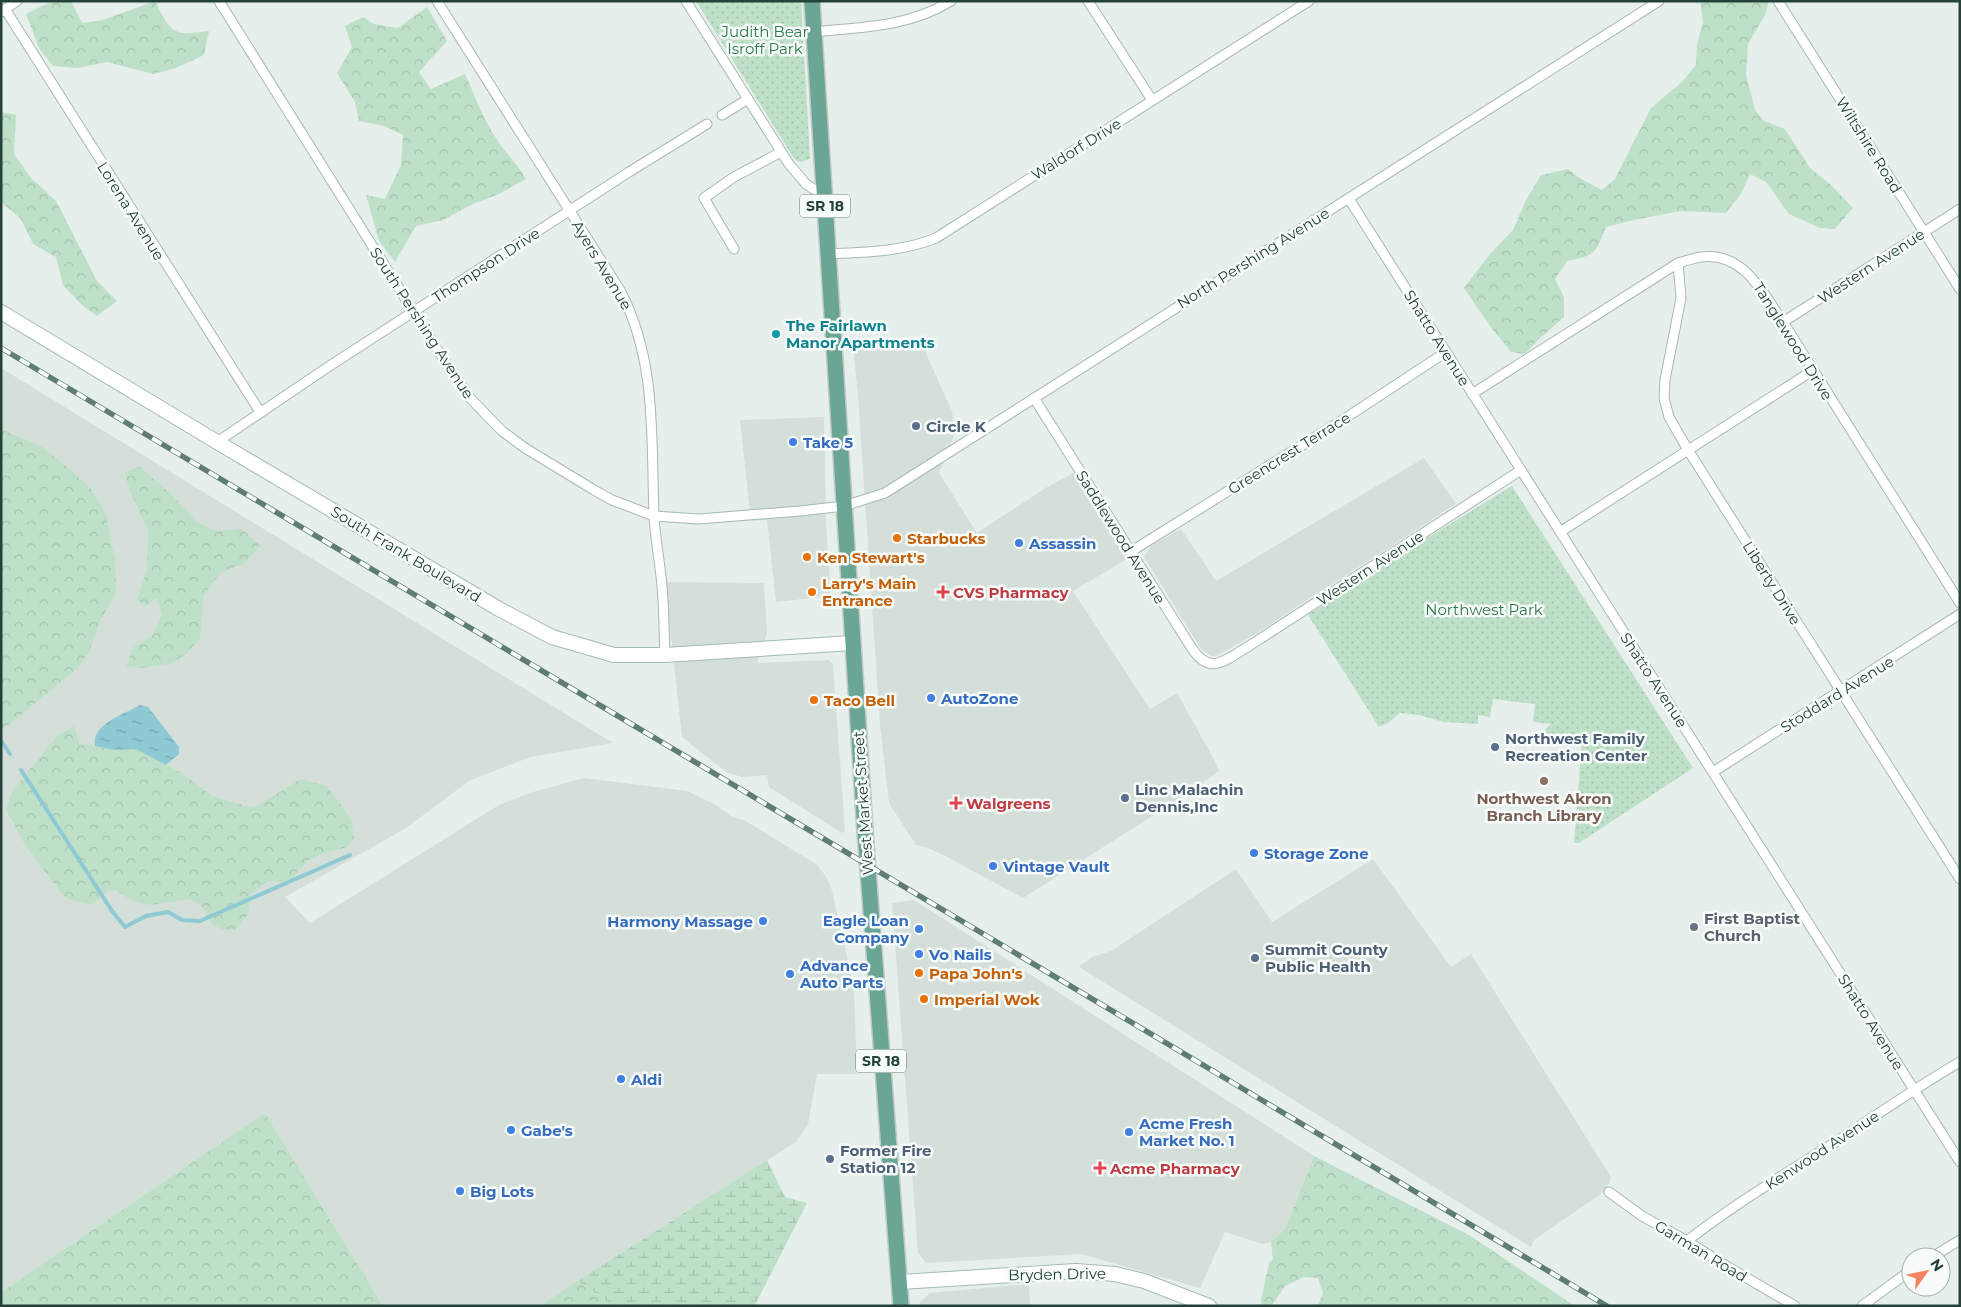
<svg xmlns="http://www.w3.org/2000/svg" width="1961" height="1307" viewBox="0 0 1961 1307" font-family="Montserrat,sans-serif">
  <defs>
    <pattern id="forest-crowns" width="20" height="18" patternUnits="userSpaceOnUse" patternTransform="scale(1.25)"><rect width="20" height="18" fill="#bfe0c8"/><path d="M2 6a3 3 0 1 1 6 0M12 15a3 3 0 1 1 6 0" fill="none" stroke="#a4c1ad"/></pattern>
    <pattern id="wetland-marsh" width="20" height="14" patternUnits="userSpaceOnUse" patternTransform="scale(1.25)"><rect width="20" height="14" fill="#bfe0c8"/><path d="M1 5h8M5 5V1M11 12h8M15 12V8" fill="none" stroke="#a4c1ad"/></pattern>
    <pattern id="park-dots" width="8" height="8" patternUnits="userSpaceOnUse" patternTransform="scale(1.25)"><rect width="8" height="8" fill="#bfe0c8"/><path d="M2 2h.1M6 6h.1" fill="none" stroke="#a4c1ad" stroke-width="1.8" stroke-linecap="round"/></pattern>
    <pattern id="water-ripples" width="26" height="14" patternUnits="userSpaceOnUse" patternTransform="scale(1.25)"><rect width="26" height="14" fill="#8ec9d4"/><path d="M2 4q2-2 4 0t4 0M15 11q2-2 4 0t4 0" fill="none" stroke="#74a5ad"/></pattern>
  </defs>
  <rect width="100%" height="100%" fill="#e6efeb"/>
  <g fill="#d4dfda">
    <path d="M 923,339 L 927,356 L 952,411 L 955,433 L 939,473 L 977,533 L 1044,489 L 1075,472 L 1127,559 L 1073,591 L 1150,709 L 1177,693 L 1215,761 L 1219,771 L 1187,794 L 1023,898 L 945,856 L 926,847 L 916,845 L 889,803 L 880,725 L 858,396 L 853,346 Z"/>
    <path d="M 1,368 L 613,743 L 530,757 L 469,781 L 406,828 L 285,897 L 310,923 L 499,805 L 533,792 L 584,778 L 687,791 L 716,805 L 732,817 L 744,820 L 816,864 L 825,875 L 831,887 L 854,988 L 857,1074 L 817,1074 L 808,1124 L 796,1142 L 540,1306 L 383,1306 L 265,1113 L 1,1292 Z"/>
    <path d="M 824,417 L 826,524 L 831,596 L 776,602 L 767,520 L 751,521 L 740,420 Z"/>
    <path d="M 1424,458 L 1456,504 L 1257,633 L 1216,656 L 1211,656 L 1201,649 L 1144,557 L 1151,546 L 1181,529 L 1216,581 Z"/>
    <path d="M 665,582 L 764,583 L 767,634 L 757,663 L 829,660 L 833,664 L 845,831 L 842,833 L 769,787 L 767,775 L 742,777 L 726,772 L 682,737 Z"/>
    <path d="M 1373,859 L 1451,967 L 1471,954 L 1611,1177 L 1610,1182 L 1601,1194 L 1534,1240 L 1531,1247 L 1079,967 L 1092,957 L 1111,951 L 1236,869 L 1272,922 Z"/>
    <path d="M 914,900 L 1314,1156 L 1285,1229 L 1271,1242 L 1262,1244 L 1225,1232 L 1200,1288 L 1081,1254 L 926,1263 L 918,1253 L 892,903 Z"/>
    <path d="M 1029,1284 L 1030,1306 L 920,1306 L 920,1302 L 930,1293 Z"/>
  </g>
  <g fill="url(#forest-crowns)">
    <path d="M 62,1 L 71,1 L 82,23 L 103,20 L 155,1 C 172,34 172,36 209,31 L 204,55 L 176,68 L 153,74 L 107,62 L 78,68 L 53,66 L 39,48 L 26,14 L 46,4 Z"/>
    <path d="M 1700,1 L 1769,1 L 1765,15 L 1748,44 L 1746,75 L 1755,110 L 1764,121 L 1785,129 L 1810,168 L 1831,185 L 1853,208 L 1835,229 L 1820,228 L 1789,214 L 1766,182 L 1750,174 L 1741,194 L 1726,213 L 1681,211 L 1634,220 L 1606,227 C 1595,254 1596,255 1567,261 L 1555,279 L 1564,297 L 1564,317 L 1538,340 L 1525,354 L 1511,352 L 1490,326 L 1464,288 L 1490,254 L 1513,230 L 1526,200 L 1541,175 L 1568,169 L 1581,179 L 1602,190 L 1615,179 L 1651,108 L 1682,82 L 1696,65 L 1697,45 L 1703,22 Z"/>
    <path d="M 427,7 L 447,41 L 419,72 L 431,89 L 465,74 C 475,96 483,119 496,138 C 505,153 518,164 526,179 L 499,194 L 473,204 L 443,220 L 416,226 L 395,262 L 379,241 L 366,195 L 385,199 L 401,165 L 403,135 L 384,126 L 359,121 L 355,102 L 337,73 L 352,47 L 345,26 L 363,17 L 374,24 L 398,28 Z"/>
    <path d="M 1,112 L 16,115 L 14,154 L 31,178 L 56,201 L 97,281 L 117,301 L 97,316 L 82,305 L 63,285 L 56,257 L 33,244 L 21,219 L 1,202 Z"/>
    <path d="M 1,429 L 42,447 L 72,471 L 90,488 L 106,514 L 115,560 L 116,593 L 100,621 L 89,652 L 77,669 L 1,731 Z"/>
    <path d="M 139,466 L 171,494 L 198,523 L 217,531 L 242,529 L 260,546 L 243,564 L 221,572 L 204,595 L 200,638 L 185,655 L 170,664 L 141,668 L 126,666 L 134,647 L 152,636 L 162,614 L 156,598 L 146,606 L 137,600 L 147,570 L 148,530 L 130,491 L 125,473 Z"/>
    <path d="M 74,726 L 79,743 L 114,750 L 136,749 L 182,773 L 212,796 L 253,808 L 301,779 L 327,786 L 351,819 L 354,837 L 347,847 L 321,854 L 307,861 L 290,881 L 266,882 L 250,895 L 248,915 L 234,930 L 221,929 L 212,924 L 202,906 L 190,899 L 151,905 L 134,902 L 116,890 L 108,891 L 93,905 L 70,900 L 62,894 L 25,845 L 6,809 L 13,790 L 57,736 Z"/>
    <path d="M 265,1113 L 383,1306 L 1,1306 L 1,1292 Z"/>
    <path d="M 1314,1156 L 1469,1235 L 1575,1306 L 1317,1306 L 1323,1294 L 1318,1278 L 1304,1277 L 1285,1286 L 1273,1304 L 1262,1306 L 1261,1300 L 1269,1263 L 1273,1259 L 1271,1242 L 1285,1229 Z"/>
    <path d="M 578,1281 L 614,1306 L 540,1306 Z"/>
  </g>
  <path fill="url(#wetland-marsh)" d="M 767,1160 L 785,1197 L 807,1203 L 755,1305 L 614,1306 L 578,1281 Z"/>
  <g fill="url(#park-dots)">
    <path d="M 696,1 L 801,1 L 810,159 L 801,162 L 795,160 Z"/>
    <path d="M 1512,486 L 1693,768 L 1579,843 L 1574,843 L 1582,742 L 1537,738 L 1551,724 L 1533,722 L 1535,704 L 1493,699 L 1490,717 L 1478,715 L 1478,724 L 1444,722 L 1419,715 L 1400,713 L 1388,723 L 1379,727 L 1308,615 L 1396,557 Z"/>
  </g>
  <path fill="url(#water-ripples)" d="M 140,705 L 148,707 L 179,747 L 179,754 L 166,765 L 136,749 L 114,750 L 95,746 C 91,724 125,714 140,705 Z"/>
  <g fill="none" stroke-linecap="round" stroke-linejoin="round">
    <g stroke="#8ec9d4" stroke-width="4">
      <path d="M 2,742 L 10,754"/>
      <path d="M 21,770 L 112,911 L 125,927 L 146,916 L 168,912 L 182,920 L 200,921 L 350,855"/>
    </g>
    <g stroke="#a8b8b2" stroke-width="11">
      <g id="street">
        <path d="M 219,1 L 435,346 L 470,398 L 502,431 L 525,448 L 594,490 L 612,500 L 654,516 L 699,519 L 800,511 L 844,506 L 885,493 L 1659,1"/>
        <path d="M 437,1 L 621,292 C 657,362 651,438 654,515 C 655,539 660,562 662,586 C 664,609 664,632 665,655"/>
        <path d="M 686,1 L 789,164 L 806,184 L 824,196"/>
        <path d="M 1088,1 L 1152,100"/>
        <path d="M 1778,1 L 1960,289"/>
        <path d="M 5,9 L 260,412"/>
        <path d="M 1,12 L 17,1"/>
        <path d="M 814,32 C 861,27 909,27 951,1"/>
        <path d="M 722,115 L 748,99"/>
        <path d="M 1349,199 L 1960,1162"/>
        <path d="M 734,249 L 704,198 L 734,177 L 781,152"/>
        <path d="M 828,254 C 865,252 902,252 936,238 L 1309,1"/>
        <path d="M 1678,263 L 1681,298 L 1665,380 L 1664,398 L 1669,417 L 1688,450 L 1960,879"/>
        <path d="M 1783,322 L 1960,209"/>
        <path d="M 1472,394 L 1678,263 C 1686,261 1693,258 1701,257 C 1743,251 1763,293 1783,322 L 1960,603"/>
        <path d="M 1034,398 L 1191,647 C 1210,677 1225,660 1249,646 L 1521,470"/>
        <path d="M 217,442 L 328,367 L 629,172 L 707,124"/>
        <path d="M 1560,532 L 1812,371"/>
        <path d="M 1130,552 L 1341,421 L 1446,352"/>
        <path d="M 1713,772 L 1960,614"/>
        <path d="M 1609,1192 L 1642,1216 L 1687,1241 L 1728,1267 L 1795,1306"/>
        <path d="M 1687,1241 C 1733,1205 1782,1176 1831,1145 C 1874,1117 1915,1088 1960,1062"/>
        <path d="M 1932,1257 L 1960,1240"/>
        <path d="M 1862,1306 L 1911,1270"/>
      </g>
    </g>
    <g stroke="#a4bbb3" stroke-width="16">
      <g id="secondary">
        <path d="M 1,312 L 217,442 L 499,609 L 552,637 L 614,655 L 665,655 L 852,643"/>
        <path d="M 900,1282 L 1076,1271 L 1115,1274 L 1144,1281 L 1209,1306"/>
      </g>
    </g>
    <g stroke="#c2cac8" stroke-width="18">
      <path id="primary" d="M 812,1 L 865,831 L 901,1306"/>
    </g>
    <use href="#street" stroke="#fff" stroke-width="9"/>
    <use href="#secondary" stroke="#fff" stroke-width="14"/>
    <use href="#primary" stroke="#6aa596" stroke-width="15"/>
    <g stroke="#5f7d75" stroke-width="5.5">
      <path id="rail" d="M 1,348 L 1607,1306"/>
    </g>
    <use href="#rail" stroke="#f7fbf9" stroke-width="4" stroke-dasharray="11" stroke-linecap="butt"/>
  </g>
  <circle fill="#0f9aa8" stroke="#f7fbf9" stroke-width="2" cx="776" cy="334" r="5"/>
  <g fill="#5c6f8a" stroke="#f7fbf9" stroke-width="2">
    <circle cx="916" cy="426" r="5"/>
    <circle cx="1495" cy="747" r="5"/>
    <circle cx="1125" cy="798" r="5"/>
    <circle cx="1255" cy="958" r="5"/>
    <circle cx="830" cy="1159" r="5"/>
  </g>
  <g fill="#3f7fe0" stroke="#f7fbf9" stroke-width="2">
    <circle cx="793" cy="442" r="5"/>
    <circle cx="1019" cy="543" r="5"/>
    <circle cx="931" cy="698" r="5"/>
    <circle cx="1254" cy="853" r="5"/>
    <circle cx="993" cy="866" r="5"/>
    <circle cx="763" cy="921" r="5"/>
    <circle cx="919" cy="929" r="5"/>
    <circle cx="919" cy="954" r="5"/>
    <circle cx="790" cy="974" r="5"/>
    <circle cx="621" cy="1079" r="5"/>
    <circle cx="511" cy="1130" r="5"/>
    <circle cx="1129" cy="1132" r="5"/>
    <circle cx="460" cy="1191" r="5"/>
  </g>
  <g fill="#e8710a" stroke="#f7fbf9" stroke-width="2">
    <circle cx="897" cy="538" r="5"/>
    <circle cx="807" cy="557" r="5"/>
    <circle cx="812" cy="592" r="5"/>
    <circle cx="814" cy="700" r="5"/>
    <circle cx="919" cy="973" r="5"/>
    <circle cx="924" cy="999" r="5"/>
  </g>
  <g fill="#e0444e" stroke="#f7fbf9" stroke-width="2">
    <path d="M940.5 584.5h5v5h5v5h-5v5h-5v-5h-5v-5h5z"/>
    <path d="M953.5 795.5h5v5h5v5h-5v5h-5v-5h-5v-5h5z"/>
    <path d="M1097.5 1160.5h5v5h5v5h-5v5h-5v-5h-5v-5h5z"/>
  </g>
  <circle fill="#8d6e63" stroke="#f7fbf9" stroke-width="2" cx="1544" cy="781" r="5"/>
  <circle fill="#6b7280" stroke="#f7fbf9" stroke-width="2" cx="1694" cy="927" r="5"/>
  <g text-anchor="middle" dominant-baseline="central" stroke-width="5" stroke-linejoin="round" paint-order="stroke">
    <g fill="#f7fbf9" stroke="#637a73" stroke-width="1">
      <rect x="800" y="194.5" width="50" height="23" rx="4"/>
      <rect x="856" y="1049.5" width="50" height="23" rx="4"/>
    </g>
    <g font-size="14" font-weight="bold" fill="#24423a">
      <text x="825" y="206">SR 18</text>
      <text x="881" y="1061">SR 18</text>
    </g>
    <g font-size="15" fill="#2d7a4b" stroke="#f7fbf9">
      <text x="765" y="31">Judith Bear<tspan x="765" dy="17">Isroff Park</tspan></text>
      <text x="1484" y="609">Northwest Park</text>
    </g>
    <g font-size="15" fill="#24423a" stroke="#f7fbf9">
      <text transform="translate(1869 145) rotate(58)">Wiltshire Road</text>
      <text transform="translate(1076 149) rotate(-32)">Waldorf Drive</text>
      <text transform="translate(131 211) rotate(58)">Lorena Avenue</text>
      <text transform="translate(1253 258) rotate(-32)">North Pershing Avenue</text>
      <text transform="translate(486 265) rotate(-33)">Thompson Drive</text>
      <text transform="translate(602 265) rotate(59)">Ayers Avenue</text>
      <text transform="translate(1871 266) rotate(-33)">Western Avenue</text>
      <text transform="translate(422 323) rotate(57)">South Pershing Avenue</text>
      <text transform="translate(1437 338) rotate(58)">Shatto Avenue</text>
      <text transform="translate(1793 341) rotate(58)">Tanglewood Drive</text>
      <text transform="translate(1289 453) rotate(-32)">Greencrest Terrace</text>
      <text transform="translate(1121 537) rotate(58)">Saddlewood Avenue</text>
      <text transform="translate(406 554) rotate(31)">South Frank Boulevard</text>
      <text transform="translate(1370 568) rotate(-33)">Western Avenue</text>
      <text transform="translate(1772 583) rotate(58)">Liberty Drive</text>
      <text transform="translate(1654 680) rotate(57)">Shatto Avenue</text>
      <text transform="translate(1837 694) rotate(-32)">Stoddard Avenue</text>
      <text transform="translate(863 803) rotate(-94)">West Market Street</text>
      <text transform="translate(1871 1022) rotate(58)">Shatto Avenue</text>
      <text transform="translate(1822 1150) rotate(-33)">Kenwood Avenue</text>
      <text transform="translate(1701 1251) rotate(31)">Garman Road</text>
      <text transform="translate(1057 1274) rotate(-1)">Bryden Drive</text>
    </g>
    <g font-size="15" font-weight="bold" fill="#0d838f" stroke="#f7fbf9" text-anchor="start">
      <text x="786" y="325">The Fairlawn<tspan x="786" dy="17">Manor Apartments</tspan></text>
    </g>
    <g font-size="15" font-weight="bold" fill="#4e5e75" stroke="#f7fbf9" text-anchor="start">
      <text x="926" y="426">Circle K</text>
      <text x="1505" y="738">Northwest Family<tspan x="1505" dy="17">Recreation Center</tspan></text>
      <text x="1135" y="789">Linc Malachin<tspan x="1135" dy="17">Dennis,Inc</tspan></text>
      <text x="1265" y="949">Summit County<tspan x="1265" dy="17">Public Health</tspan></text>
      <text x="840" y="1150">Former Fire<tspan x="840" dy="17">Station 12</tspan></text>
    </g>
    <g font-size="15" font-weight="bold" fill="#366cbe" stroke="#f7fbf9" text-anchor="start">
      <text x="803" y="442">Take 5</text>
      <text x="1029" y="543">Assassin</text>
      <text x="941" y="698">AutoZone</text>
      <text x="1264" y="853">Storage Zone</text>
      <text x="1003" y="866">Vintage Vault</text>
      <text x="909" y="920" text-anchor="end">Eagle Loan<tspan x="909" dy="17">Company</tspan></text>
      <text x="753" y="921" text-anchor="end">Harmony Massage</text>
      <text x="929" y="954">Vo Nails</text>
      <text x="800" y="965">Advance<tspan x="800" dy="17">Auto Parts</tspan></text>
      <text x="631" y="1079">Aldi</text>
      <text x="1139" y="1123">Acme Fresh<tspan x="1139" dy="17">Market No. 1</tspan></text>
      <text x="521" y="1130">Gabe's</text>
      <text x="470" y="1191">Big Lots</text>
    </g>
    <g font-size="15" font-weight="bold" fill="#c56008" stroke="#f7fbf9" text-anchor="start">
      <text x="907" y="538">Starbucks</text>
      <text x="817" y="557">Ken Stewart's</text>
      <text x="822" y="583">Larry's Main<tspan x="822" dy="17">Entrance</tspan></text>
      <text x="824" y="700">Taco Bell</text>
      <text x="929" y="973">Papa John's</text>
      <text x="934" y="999">Imperial Wok</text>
    </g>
    <g font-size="15" font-weight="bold" fill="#be3a42" stroke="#f7fbf9" text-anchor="start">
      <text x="953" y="592">CVS Pharmacy</text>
      <text x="966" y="803">Walgreens</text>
      <text x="1110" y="1168">Acme Pharmacy</text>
    </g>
    <g font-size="15" font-weight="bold" fill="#785e54" stroke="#f7fbf9">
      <text x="1544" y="798">Northwest Akron<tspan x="1544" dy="17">Branch Library</tspan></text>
    </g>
    <g font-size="15" font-weight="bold" fill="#5b616d" stroke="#f7fbf9" text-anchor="start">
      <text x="1704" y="918">First Baptist<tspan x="1704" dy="17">Church</tspan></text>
    </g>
  </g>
  <rect width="1961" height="1307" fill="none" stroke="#24423a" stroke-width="5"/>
  <g transform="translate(1926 1272) rotate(57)"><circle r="24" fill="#f7fbf9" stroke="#a3b1ad"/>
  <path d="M0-4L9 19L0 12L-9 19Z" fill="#f4845f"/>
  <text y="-8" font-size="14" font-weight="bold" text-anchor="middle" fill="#24423a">N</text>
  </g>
</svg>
